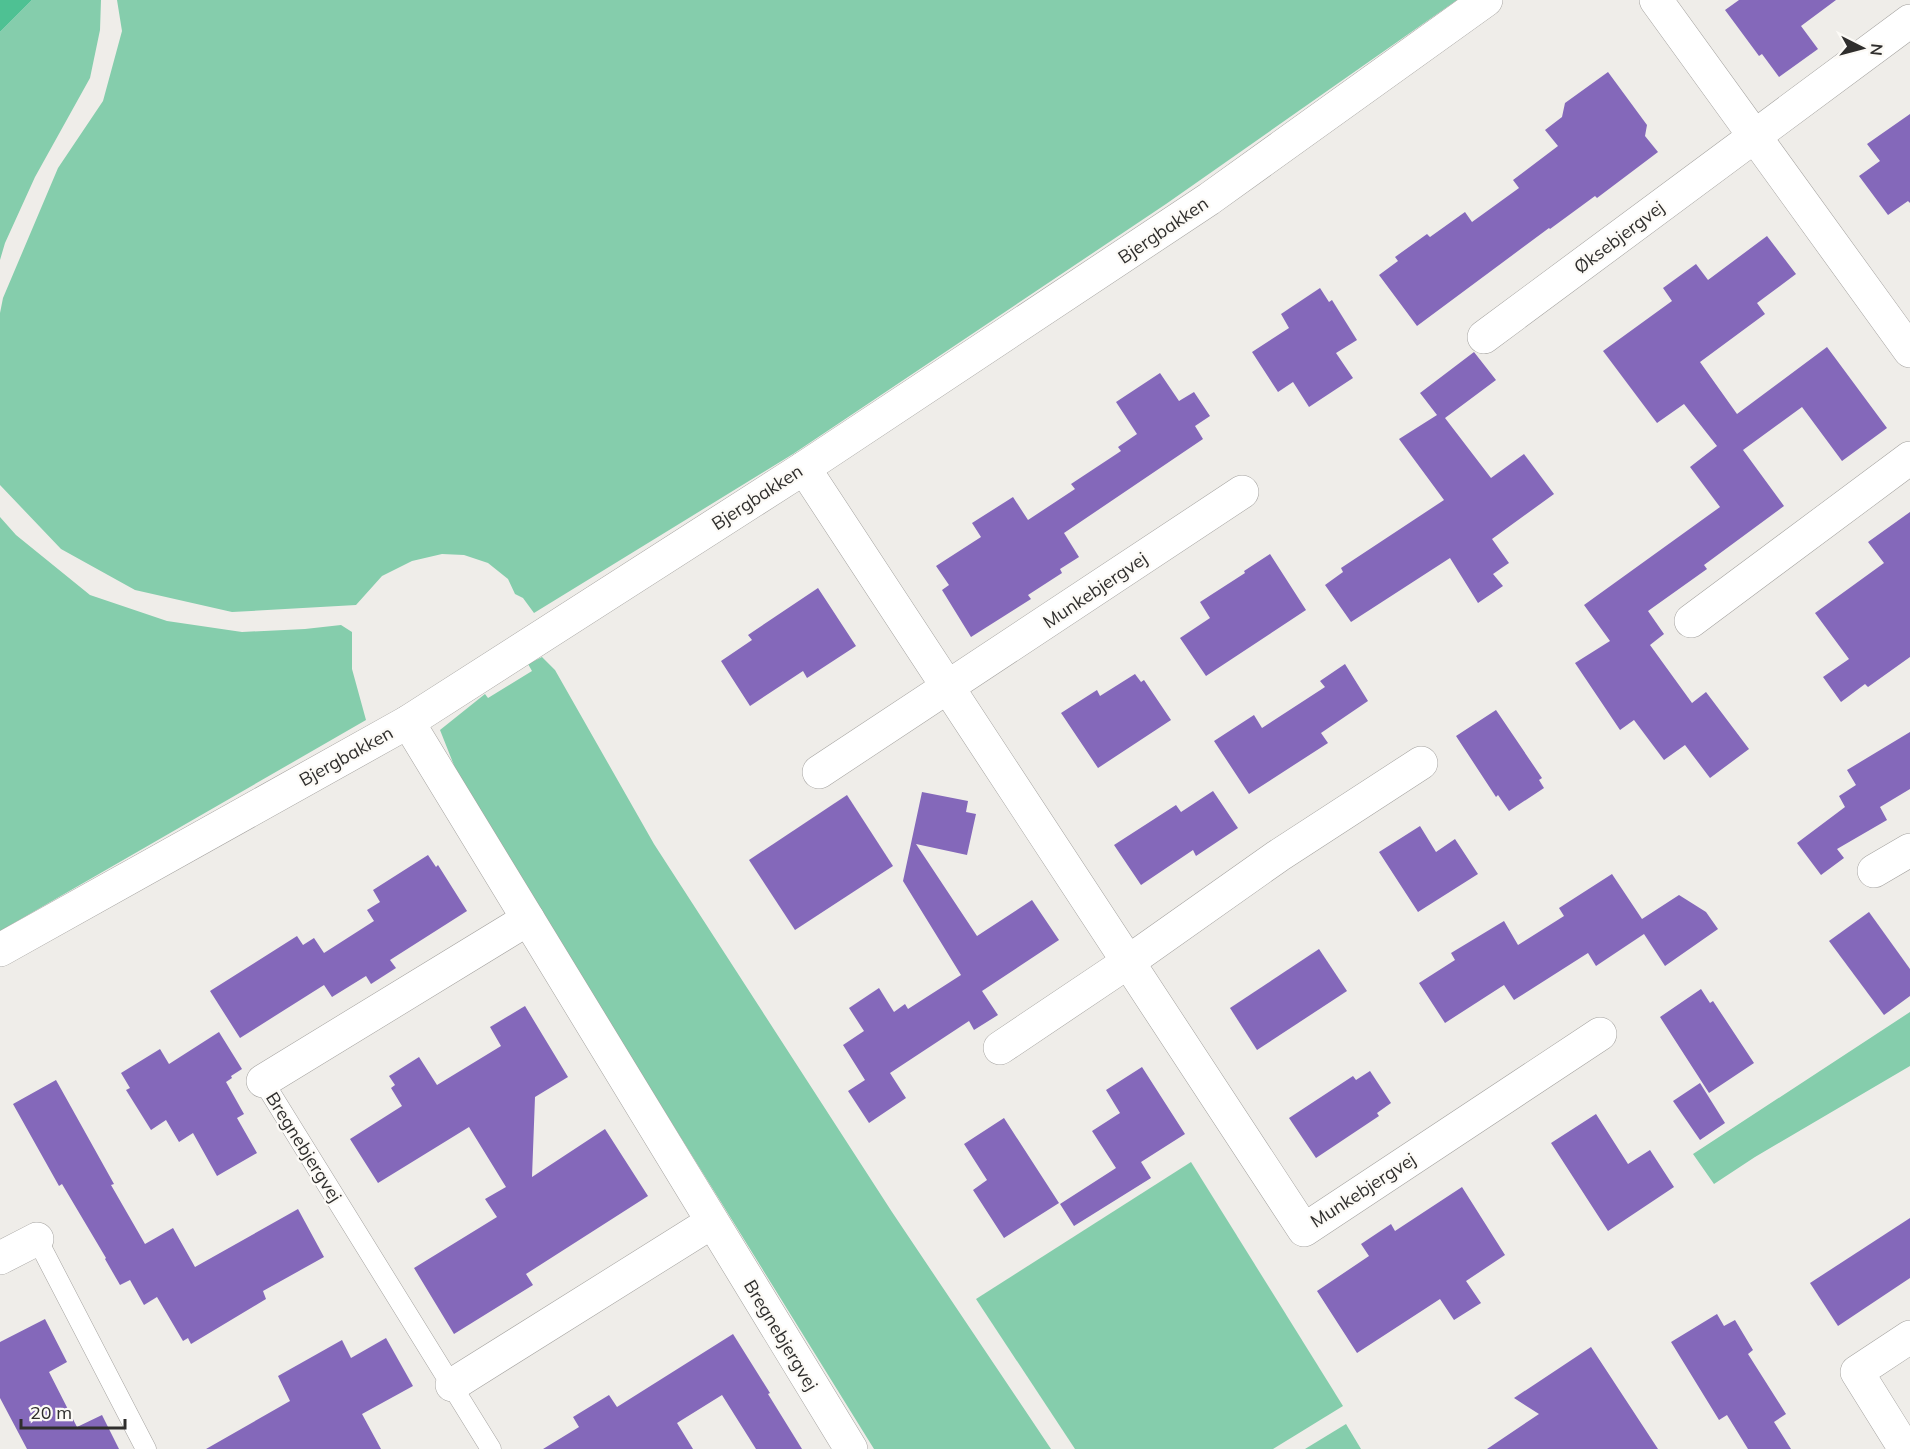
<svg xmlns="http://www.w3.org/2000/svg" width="1910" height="1449" viewBox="0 0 1910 1449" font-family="Mulish,sans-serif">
  <rect width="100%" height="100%" fill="#efede9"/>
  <g fill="#85cdac">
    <path d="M 32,0 L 101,0 L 100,30 L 90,78 L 35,177 L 5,243 L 0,260 L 0,32 Z"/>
    <path d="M 117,0 L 1457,0 L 1166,204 L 793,454 L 534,613 L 523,598 L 515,594 L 508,579 L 488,563 L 464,555 L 442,554 L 412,561 L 382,576 L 356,605 L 232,612 L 135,590 L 61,549 L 0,485 L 0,313 L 3,298 L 58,168 L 103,101 L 122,31 Z"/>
    <path d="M 0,517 L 16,535 L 90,595 L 167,621 L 242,632 L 305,629 L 341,625 L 352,632 L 352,669 L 366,720 L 0,931 Z"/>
    <path d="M 542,657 L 555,670 L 654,844 L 892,1212 L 1051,1449 L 874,1449 L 461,783 L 440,730 L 485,694 L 488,698 L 532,671 L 528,664 Z"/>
    <path d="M 1910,1012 L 1910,1066 L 1755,1157 L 1714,1184 L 1693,1154 Z"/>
    <path d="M 1191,1162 L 1343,1406 L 1273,1449 L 1075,1449 L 976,1299 Z"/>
    <path d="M 1346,1424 L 1361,1449 L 1305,1449 Z"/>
  </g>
  <path fill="#4ec193" d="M 0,0 L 32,0 L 0,32 Z"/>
  <g fill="#8468ba">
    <path d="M 1739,0 L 1836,0 L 1801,26 L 1818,49 L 1779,77 L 1762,54 L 1759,56 L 1725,10 Z"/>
    <path d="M 1608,72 L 1647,125 L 1645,136 L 1658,152 L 1597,198 L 1595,196 L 1550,229 L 1549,228 L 1417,326 L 1379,275 L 1398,261 L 1395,257 L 1427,234 L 1430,237 L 1465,212 L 1472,222 L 1519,188 L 1513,180 L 1558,146 L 1545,130 L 1562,117 L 1565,103 Z"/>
    <path d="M 1910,114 L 1910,203 L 1908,201 L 1888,215 L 1859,176 L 1880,161 L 1867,144 Z"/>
    <path d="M 1767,236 L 1796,274 L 1757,303 L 1765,314 L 1700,362 L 1737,414 L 1827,347 L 1887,428 L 1842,461 L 1802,407 L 1743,450 L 1784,506 L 1704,565 L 1707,569 L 1648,611 L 1664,634 L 1650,645 L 1692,703 L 1706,692 L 1749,749 L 1710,778 L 1685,745 L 1664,760 L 1634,720 L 1620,730 L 1575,663 L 1610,641 L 1584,605 L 1720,507 L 1690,467 L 1717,446 L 1684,404 L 1657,423 L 1603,351 L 1672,301 L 1663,288 L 1696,264 L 1708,280 Z"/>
    <path d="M 1320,288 L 1329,302 L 1332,300 L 1357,340 L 1336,353 L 1353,378 L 1309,407 L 1293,382 L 1278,392 L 1252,352 L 1289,328 L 1281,314 Z"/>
    <path d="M 1474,352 L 1496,380 L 1445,418 L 1491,478 L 1524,454 L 1554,494 L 1492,539 L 1509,563 L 1493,574 L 1503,586 L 1478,603 L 1450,558 L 1351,622 L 1325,585 L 1343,572 L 1341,568 L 1444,500 L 1399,439 L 1437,415 L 1420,393 Z"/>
    <path d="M 1160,373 L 1179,401 L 1194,392 L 1210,416 L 1195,426 L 1203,439 L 1064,533 L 1079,557 L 1060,569 L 1062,573 L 1028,595 L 1031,599 L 971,637 L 942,590 L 949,585 L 936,566 L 981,537 L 972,523 L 1013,497 L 1028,520 L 1075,489 L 1071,484 L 1121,451 L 1118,447 L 1137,434 L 1116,402 Z"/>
    <path d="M 1910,512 L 1910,657 L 1868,687 L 1865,684 L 1841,702 L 1823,677 L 1849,659 L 1815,613 L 1884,563 L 1868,542 Z"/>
    <path d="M 1270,554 L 1306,610 L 1206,676 L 1180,638 L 1210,618 L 1200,602 L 1245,573 L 1244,571 Z"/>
    <path d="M 818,588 L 856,646 L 807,678 L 803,671 L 750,706 L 721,661 L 752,640 L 748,635 Z"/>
    <path d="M 1345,664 L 1368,701 L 1321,733 L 1328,743 L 1249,794 L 1214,741 L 1254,715 L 1262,728 L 1325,687 L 1320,681 Z"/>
    <path d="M 1135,674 L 1141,682 L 1144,680 L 1171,720 L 1098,768 L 1061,713 L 1097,690 L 1100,696 Z"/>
    <path d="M 1496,710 L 1542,778 L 1539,780 L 1544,788 L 1509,811 L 1498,795 L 1496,797 L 1456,736 Z"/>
    <path d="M 1910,732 L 1910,789 L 1880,807 L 1887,820 L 1837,849 L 1844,858 L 1821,875 L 1797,843 L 1845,807 L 1839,796 L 1856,785 L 1847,770 Z"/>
    <path d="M 1213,791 L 1238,828 L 1196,856 L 1193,850 L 1141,885 L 1114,845 L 1176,805 L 1181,812 Z"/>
    <path d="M 922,792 L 968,801 L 966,812 L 976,814 L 967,855 L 916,844 L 977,936 L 1032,900 L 1059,940 L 982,991 L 998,1015 L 974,1030 L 969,1021 L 890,1073 L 906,1098 L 869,1123 L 848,1091 L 865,1080 L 843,1045 L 864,1031 L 849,1008 L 879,988 L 894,1012 L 905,1004 L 908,1009 L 961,975 L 903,881 Z"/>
    <path d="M 847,795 L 893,866 L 795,930 L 749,860 Z"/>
    <path d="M 1420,826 L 1436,852 L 1455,839 L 1478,874 L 1418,912 L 1379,852 Z"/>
    <path d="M 428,855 L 436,867 L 438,865 L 467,911 L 390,960 L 396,968 L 371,984 L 366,976 L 332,997 L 324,985 L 240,1038 L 210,991 L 297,936 L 303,945 L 314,938 L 324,953 L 374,921 L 367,910 L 380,902 L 373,890 Z"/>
    <path d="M 1612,874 L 1642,919 L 1679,895 L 1706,912 L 1718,929 L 1665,966 L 1644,934 L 1596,966 L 1588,953 L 1514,1000 L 1504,985 L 1445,1023 L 1419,983 L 1455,960 L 1451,953 L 1504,921 L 1518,945 L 1564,916 L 1559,908 Z"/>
    <path d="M 1869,912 L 1910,969 L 1910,996 L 1884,1015 L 1829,941 Z"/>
    <path d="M 1319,949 L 1347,991 L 1257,1050 L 1230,1008 Z"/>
    <path d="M 1701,989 L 1710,1003 L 1713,1001 L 1754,1063 L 1709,1093 L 1660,1017 Z"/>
    <path d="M 525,1006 L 568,1077 L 535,1097 L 532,1177 L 605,1129 L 648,1196 L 526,1274 L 533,1285 L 454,1334 L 414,1268 L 497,1217 L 485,1199 L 506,1187 L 469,1127 L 378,1183 L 350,1139 L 402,1106 L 391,1088 L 395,1085 L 389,1076 L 419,1057 L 437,1085 L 501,1046 L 490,1027 Z"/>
    <path d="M 219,1032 L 242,1069 L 231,1076 L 232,1078 L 226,1082 L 244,1114 L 237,1118 L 257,1153 L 217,1176 L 193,1133 L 179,1142 L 166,1120 L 151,1130 L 126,1090 L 130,1088 L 121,1073 L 160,1049 L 169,1064 Z"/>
    <path d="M 1142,1067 L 1185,1134 L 1141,1162 L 1151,1178 L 1074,1226 L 1060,1204 L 1116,1168 L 1092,1131 L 1120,1113 L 1106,1090 Z"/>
    <path d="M 1370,1071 L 1391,1103 L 1377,1113 L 1379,1116 L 1316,1158 L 1289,1118 L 1353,1076 L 1356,1080 Z"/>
    <path d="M 56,1080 L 114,1184 L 111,1185 L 145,1244 L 173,1228 L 195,1267 L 298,1209 L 324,1257 L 263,1291 L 266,1299 L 191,1344 L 188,1338 L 183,1341 L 157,1297 L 144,1305 L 130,1280 L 120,1285 L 105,1259 L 106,1258 L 62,1184 L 59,1186 L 13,1104 Z"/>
    <path d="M 1700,1083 L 1725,1123 L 1700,1140 L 1673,1101 Z"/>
    <path d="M 1596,1114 L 1628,1164 L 1650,1150 L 1674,1187 L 1608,1231 L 1551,1143 Z"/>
    <path d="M 1004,1118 L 1059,1203 L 1004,1238 L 973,1190 L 987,1180 L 964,1144 Z"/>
    <path d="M 1462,1187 L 1505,1255 L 1466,1281 L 1481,1303 L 1454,1320 L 1440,1299 L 1357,1353 L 1317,1291 L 1369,1256 L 1361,1244 L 1391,1224 L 1395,1231 Z"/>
    <path d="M 1910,1218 L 1910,1278 L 1838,1326 L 1810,1283 Z"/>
    <path d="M 1717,1314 L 1724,1326 L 1735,1320 L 1753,1350 L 1748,1354 L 1786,1414 L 1774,1422 L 1791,1449 L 1748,1449 L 1727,1415 L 1719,1420 L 1671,1342 Z"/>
    <path d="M 45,1319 L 67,1362 L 49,1372 L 77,1427 L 102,1415 L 119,1449 L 27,1449 L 0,1398 L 0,1342 Z"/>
    <path d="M 733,1334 L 770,1393 L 768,1394 L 802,1449 L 756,1449 L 722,1395 L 677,1423 L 693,1449 L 543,1449 L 579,1427 L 573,1417 L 609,1395 L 617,1407 Z"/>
    <path d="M 386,1338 L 413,1386 L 362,1414 L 381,1449 L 206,1449 L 290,1401 L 278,1376 L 342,1340 L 351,1358 Z"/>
    <path d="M 1591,1347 L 1658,1449 L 1487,1449 L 1539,1414 L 1514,1398 Z"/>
  </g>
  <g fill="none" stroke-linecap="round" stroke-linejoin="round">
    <g stroke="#a5a3a0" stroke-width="21">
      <g id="lane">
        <path d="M 263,1081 L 491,1449"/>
        <path d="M 37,1239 L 146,1449"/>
      </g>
    </g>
    <g stroke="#a5a3a0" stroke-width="34">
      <g id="street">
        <path d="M 1656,0 L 1910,351"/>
        <path d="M 1484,337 L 1910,21"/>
        <path d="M 804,468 L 1304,1230 L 1600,1034"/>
        <path d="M 1691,621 L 1910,458"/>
        <path d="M 408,722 L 851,1449"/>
        <path d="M 819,772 L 1242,492"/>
        <path d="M 1874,871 L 1910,850"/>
        <path d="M 0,950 L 408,722 L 804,468 L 1209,199 L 1486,0"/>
        <path d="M 1000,1048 L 1128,962 L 1278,856 L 1421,763"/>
        <path d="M 263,1081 L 528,919"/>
        <path d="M 0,1258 L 37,1239"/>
        <path d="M 452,1385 L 712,1222"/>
        <path d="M 1905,1449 L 1857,1372 L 1910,1337"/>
      </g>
    </g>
    <use href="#lane" stroke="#fff" stroke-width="20"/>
    <use href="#street" stroke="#fff" stroke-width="33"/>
  </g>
  <g text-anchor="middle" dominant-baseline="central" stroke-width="4.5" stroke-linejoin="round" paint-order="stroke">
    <g font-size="18" fill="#2f2e2d" stroke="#fcfaf6">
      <text transform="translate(1163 230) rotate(-34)">Bjergbakken</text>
      <text transform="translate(1619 237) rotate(-37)">Øksebjergvej</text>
      <text transform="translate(757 497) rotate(-33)">Bjergbakken</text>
      <text transform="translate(1095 590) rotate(-34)">Munkebjergvej</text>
      <text transform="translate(346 756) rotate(-29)">Bjergbakken</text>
      <text transform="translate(304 1147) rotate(58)">Bregnebjergvej</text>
      <text transform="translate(1363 1190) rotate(-33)">Munkebjergvej</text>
      <text transform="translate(781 1335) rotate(59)">Bregnebjergvej</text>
    </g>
  </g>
  <g transform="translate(1862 48) rotate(96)" stroke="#fcfaf6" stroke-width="4.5" paint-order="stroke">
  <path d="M0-4.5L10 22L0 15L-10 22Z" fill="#2f2e2d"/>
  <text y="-9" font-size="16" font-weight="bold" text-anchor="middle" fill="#2f2e2d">N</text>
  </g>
  <path d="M21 1419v9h104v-9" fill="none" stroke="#2f2e2d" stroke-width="3"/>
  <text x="30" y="1419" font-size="18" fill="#2f2e2d" stroke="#fcfaf6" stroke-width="4.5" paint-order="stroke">20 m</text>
</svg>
